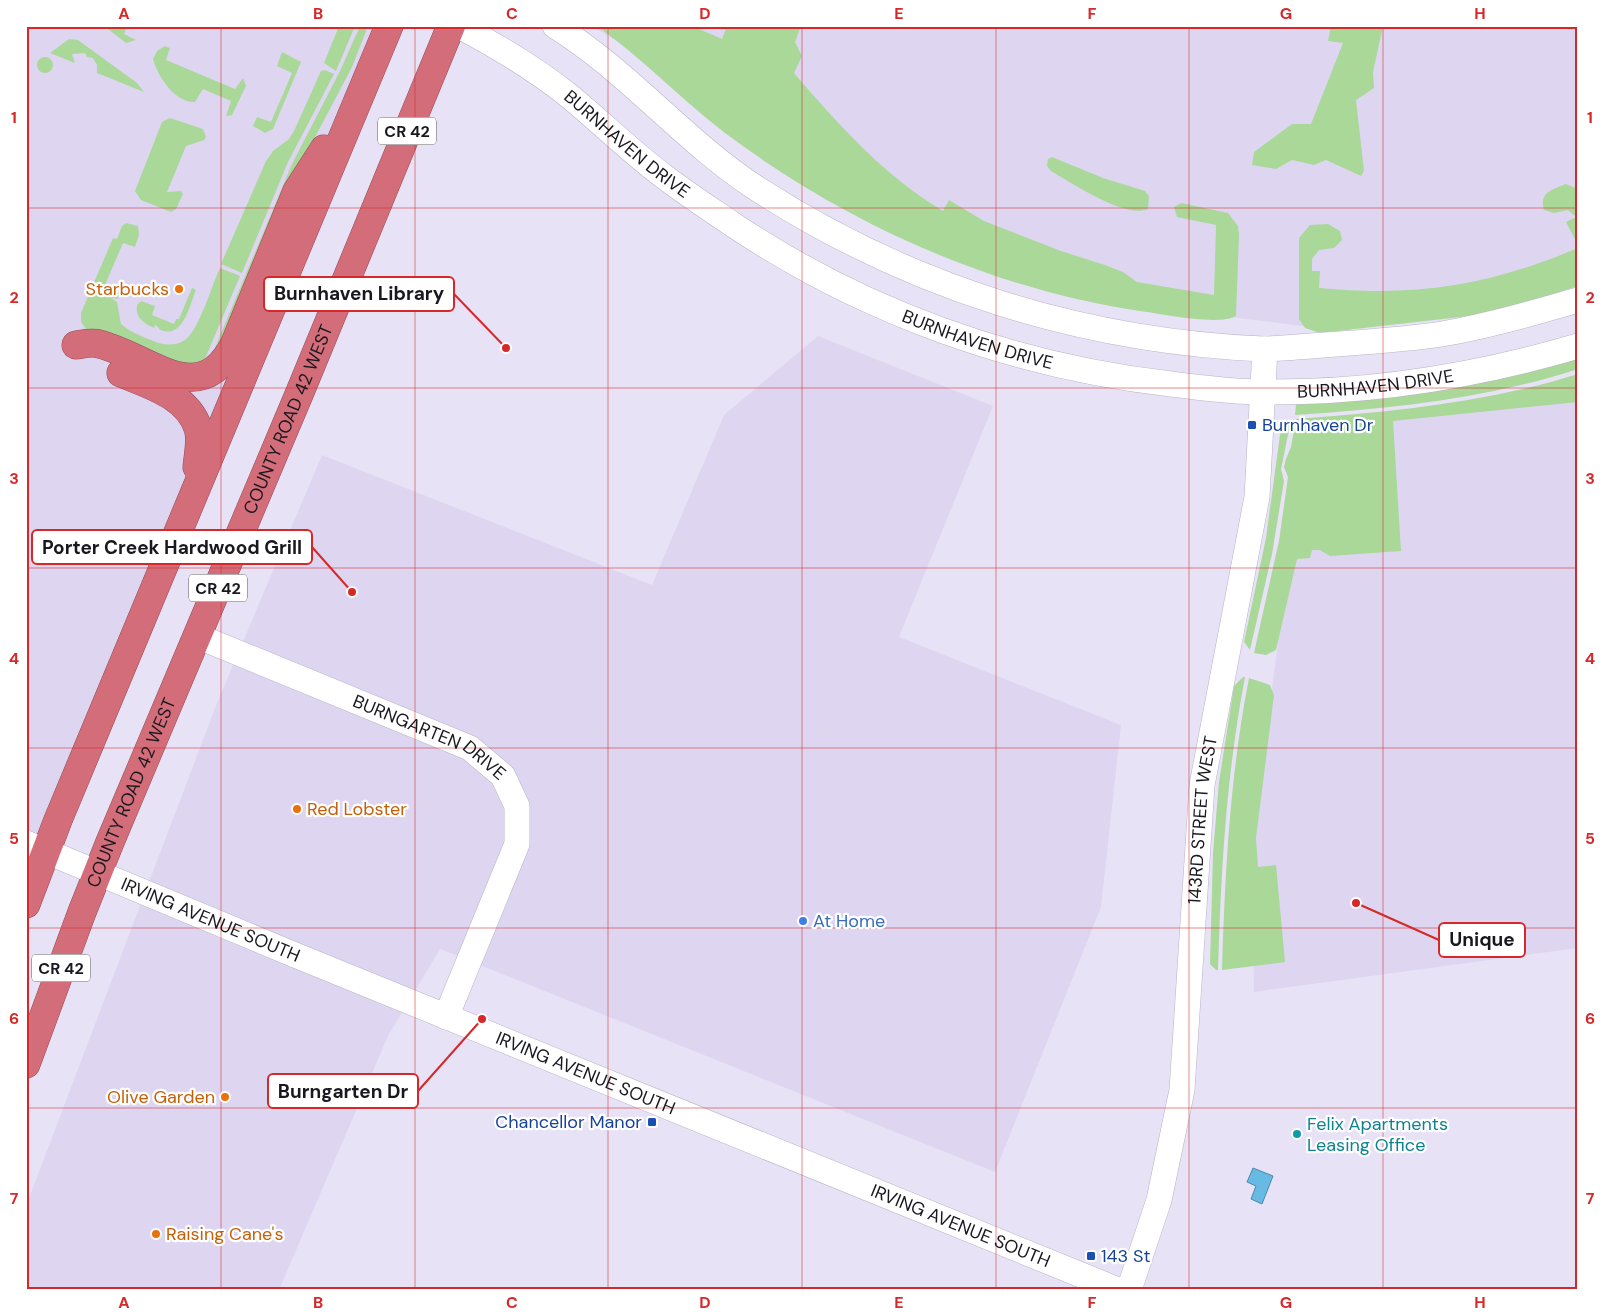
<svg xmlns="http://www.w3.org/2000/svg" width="1604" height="1316" viewBox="0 0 1604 1316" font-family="'DM Sans',sans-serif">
  <rect width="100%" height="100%" fill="#e8e2f6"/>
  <g fill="#ded6f1">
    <path d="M 26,26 L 389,26 L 26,904 Z"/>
    <path d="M 591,26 L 1578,26 L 1578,282 L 1318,328 L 1181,311 L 1029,281 Z"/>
    <path d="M 818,336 L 993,406 L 899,637 L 1121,725 L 1101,907 L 995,1172 L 440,949 L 388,1036 L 279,1290 L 26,1290 L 26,1206 L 217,703 L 322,455 L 652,585 L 724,415 Z"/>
    <path d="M 1578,399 L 1578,948 L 1254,992 L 1252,842 L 1306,427 Z"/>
  </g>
  <g fill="#a9d899">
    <path d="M 104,26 L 127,26 L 124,34 L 136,40 L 126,43 Z"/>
    <path d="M 339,26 L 355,26 L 336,71 L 324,63 Z"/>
    <path d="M 360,26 L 368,26 L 352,67 L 301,164 L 222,352 L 209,362 L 292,164 L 340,71 Z"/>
    <path d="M 597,26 L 692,26 L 722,39 L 727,26 L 801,26 L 795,42 L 802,56 L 794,73 C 839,125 883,175 943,211 L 949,200 L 984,221 L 1061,251 L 1105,265 L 1123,272 L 1137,282 L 1214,295 L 1216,225 L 1177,217 L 1174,207 L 1181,203 L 1228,213 L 1238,226 L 1239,235 L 1236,316 C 1219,326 1162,314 1140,311 C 991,289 845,223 725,133 C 681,99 642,58 597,26 Z"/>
    <path d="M 1331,26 L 1383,26 L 1373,72 L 1374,88 L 1356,100 L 1364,171 L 1361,176 L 1326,160 L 1314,165 L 1292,160 L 1276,169 L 1252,165 L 1254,152 L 1292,124 L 1311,124 L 1343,43 L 1328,41 Z"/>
    <path d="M 69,39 L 78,40 L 137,83 L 144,92 L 97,73 L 97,65 L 93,58 L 87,57 L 85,53 L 72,54 L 75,63 L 50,53 Z"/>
    <path d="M 165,46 L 170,48 L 166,60 L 235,89 L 243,78 L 246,86 L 232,115 L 226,116 L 231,101 L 203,89 L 195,102 C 175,103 158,77 153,59 L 157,51 Z"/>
    <path d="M 282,52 L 301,62 L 273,129 L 265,133 L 253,126 L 257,117 L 271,122 L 292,73 L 277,66 Z"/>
    <circle cx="45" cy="65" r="8"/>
    <path d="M 325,70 L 334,74 L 288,162 L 242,273 L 221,264 L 266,161 L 273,151 L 289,139 L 294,131 L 321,71 Z"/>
    <path d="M 170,118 L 203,129 L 206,137 L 204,140 L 186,146 L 167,192 L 181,191 L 183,194 L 176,209 L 171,212 L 141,200 L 135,191 L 162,122 Z"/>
    <path d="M 1052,157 L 1103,178 L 1145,191 L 1149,196 L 1148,209 C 1125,219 1072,183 1051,171 L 1047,166 L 1048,159 Z"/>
    <path d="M 1566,184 L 1578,189 L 1578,245 L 1566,222 L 1576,217 L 1568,210 L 1554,213 L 1544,210 C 1539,192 1552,190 1566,184 Z"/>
    <path d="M 126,223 L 138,226 L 139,235 L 135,247 L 123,243 L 105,285 L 119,292 L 118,299 L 111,298 L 117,302 L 121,324 C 130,332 141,336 151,340 C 161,345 175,347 185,340 C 199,330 212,285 220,268 L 240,276 L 205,359 L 198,369 L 88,332 L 81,322 L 81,313 L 113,238 L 117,239 L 122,226 Z"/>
    <path d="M 1328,224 L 1340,231 L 1342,240 L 1334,248 L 1319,250 L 1312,259 L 1312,271 L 1320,271 L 1319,288 C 1416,297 1488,286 1578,248 L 1578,286 L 1531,301 L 1469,316 L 1320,333 L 1305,328 L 1299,319 L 1299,238 L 1310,225 Z"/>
    <path d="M 192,288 L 196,290 C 190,304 184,336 164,331 C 157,330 161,328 155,325 L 154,328 C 144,323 135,318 137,305 L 141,301 L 155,306 L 152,315 L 174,324 L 176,319 L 179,319 Z"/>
    <path d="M 1578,358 L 1578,369 C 1486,399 1391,409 1295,415 L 1296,405 L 1299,403 Z"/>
    <path d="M 1578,374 L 1578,402 L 1393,421 L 1401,551 L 1330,556 L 1320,550 L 1312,550 L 1310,558 L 1297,559 L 1276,650 L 1266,655 L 1254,653 L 1279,541 L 1288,477 L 1284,467 L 1286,459 L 1291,447 L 1296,419 C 1391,412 1486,403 1578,374 Z"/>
    <path d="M 1282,420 L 1291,420 L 1281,469 L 1284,481 L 1272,554 L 1250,650 L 1244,642 L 1266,538 Z"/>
    <path d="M 1243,677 L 1245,677 C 1226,778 1221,869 1218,970 L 1216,970 L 1210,964 L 1213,853 L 1219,782 L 1234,686 Z"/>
    <path d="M 1249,678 L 1270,685 L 1274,695 L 1256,838 L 1258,867 L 1276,865 L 1285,962 L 1222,970 C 1225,871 1230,775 1249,678 Z"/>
  </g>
  <path fill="#66bae3" stroke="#4f89a8" d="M 1253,1168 L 1273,1176 L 1262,1204 L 1251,1199 L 1256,1186 L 1247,1182 Z"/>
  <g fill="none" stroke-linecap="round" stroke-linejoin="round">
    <g stroke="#b9b3c6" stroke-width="26">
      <g id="minor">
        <path id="s1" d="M 459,26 C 497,46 534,68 568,95 C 601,122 632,153 666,178 C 687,194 710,209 732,224 C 863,312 1014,366 1171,384 C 1202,388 1232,392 1263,392 C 1369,393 1476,376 1578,346"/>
        <path d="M 555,26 C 629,72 684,141 756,188 C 909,287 1081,341 1263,349 C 1283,349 1304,346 1324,345 C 1364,342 1403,340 1442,334 C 1488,326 1533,313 1578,300"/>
        <path id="s2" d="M 197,636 L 470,748 L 503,776 L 517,806 L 517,844 L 446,1017"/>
        <path id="s3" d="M 26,843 L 295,955 L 1118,1290"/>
        <path id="s4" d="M 1129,1290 L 1159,1200 L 1182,1090 L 1202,785 L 1257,497 L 1265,349"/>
      </g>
    </g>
    <g stroke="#924f5a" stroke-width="29">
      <g id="highway">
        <path d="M 76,345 C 83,344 93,342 99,344 C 149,356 200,413 235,343 L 297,191 L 324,149"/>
        <path d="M 121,373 C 149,385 187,395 198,428 C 202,440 198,455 197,467"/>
        <path d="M 26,904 L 58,820 L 389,26"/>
        <path id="s5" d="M 26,1064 L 82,912 L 110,842 L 300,392 L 451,26"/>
      </g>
    </g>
    <use href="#minor" stroke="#fff" stroke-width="25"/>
    <use href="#highway" stroke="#d36d79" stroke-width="28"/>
  </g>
  <path fill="none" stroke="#d62828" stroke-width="1" stroke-opacity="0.55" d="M 221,26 L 221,1290M 415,26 L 415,1290M 608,26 L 608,1290M 802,26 L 802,1290M 996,26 L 996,1290M 1189,26 L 1189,1290M 1383,26 L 1383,1290M 26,208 L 1578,208M 26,388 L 1578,388M 26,568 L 1578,568M 26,748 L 1578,748M 26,928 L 1578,928M 26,1108 L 1578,1108"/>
  <g fill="#e8710a" stroke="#fff" stroke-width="2">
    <circle cx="179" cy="289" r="5"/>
    <circle cx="297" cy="809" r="5"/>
    <circle cx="225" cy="1097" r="5"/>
    <circle cx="156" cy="1234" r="5"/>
  </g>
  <g fill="#1a4fb4" stroke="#fff" stroke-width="2">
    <rect x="1247" y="420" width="10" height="10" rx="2.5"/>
    <rect x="647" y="1117" width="10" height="10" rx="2.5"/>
    <rect x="1086" y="1251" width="10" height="10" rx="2.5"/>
  </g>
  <circle fill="#3f7fe0" stroke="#fff" stroke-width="2" cx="803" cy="921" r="5"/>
  <circle fill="#0f9aa8" stroke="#fff" stroke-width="2" cx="1297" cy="1134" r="5"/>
  <g text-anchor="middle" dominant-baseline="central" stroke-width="4.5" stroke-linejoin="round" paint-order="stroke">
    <g fill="#fff" stroke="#5f5d62" stroke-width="1">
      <rect x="378" y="117.5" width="58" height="27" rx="4"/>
      <rect x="189" y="574.5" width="58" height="27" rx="4"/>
      <rect x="32" y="954.5" width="58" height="27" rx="4"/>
    </g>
    <g font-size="16" font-weight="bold" fill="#1a181f">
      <text x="407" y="131">CR 42</text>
      <text x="218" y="588">CR 42</text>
      <text x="61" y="968">CR 42</text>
    </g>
    <g font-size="18" fill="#1a181f" stroke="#fff">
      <text stroke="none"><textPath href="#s1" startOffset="206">BURNHAVEN DRIVE</textPath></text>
      <text stroke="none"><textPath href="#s1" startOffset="611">BURNHAVEN DRIVE</textPath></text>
      <text stroke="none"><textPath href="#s1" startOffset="1015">BURNHAVEN DRIVE</textPath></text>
      <text stroke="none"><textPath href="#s5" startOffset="696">COUNTY ROAD 42 WEST</textPath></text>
      <text stroke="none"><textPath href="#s2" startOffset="254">BURNGARTEN DRIVE</textPath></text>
      <text stroke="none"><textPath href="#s5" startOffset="291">COUNTY ROAD 42 WEST</textPath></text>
      <text stroke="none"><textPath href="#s4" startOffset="478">143RD STREET WEST</textPath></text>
      <text stroke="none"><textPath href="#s3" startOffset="200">IRVING AVENUE SOUTH</textPath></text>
      <text stroke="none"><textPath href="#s3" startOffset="605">IRVING AVENUE SOUTH</textPath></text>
      <text stroke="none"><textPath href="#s3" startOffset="1010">IRVING AVENUE SOUTH</textPath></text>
    </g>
    <g font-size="18" fill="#c56008" stroke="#fff" text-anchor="end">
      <text x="169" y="289">Starbucks</text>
      <text x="307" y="809" text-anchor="start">Red Lobster</text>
      <text x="215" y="1097">Olive Garden</text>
      <text x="166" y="1234" text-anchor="start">Raising Cane's</text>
    </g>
    <g font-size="18" fill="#164399" stroke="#fff" text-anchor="start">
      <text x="1262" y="425">Burnhaven Dr</text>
      <text x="642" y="1122" text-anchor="end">Chancellor Manor</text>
      <text x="1101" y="1256">143 St</text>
    </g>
    <g font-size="18" fill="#366cbe" stroke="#fff" text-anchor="start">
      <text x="813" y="921">At Home</text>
    </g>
    <g font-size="18" fill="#0d838f" stroke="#fff" text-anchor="start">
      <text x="1307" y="1124">Felix Apartments<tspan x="1307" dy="21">Leasing Office</tspan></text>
    </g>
  </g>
  <path fill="none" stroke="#d62828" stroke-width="2" d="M506 348L454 294M352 592L312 547M1356 903L1439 940M482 1019L418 1091"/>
  <g fill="#d62828" stroke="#fff" stroke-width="2">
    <circle cx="506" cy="348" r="5"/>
    <circle cx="352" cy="592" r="5"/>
    <circle cx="1356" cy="903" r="5"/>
    <circle cx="482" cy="1019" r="5"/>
  </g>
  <g fill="#fff" stroke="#d62828" stroke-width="2">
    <rect x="264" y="277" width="190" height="34" rx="5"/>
    <rect x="32" y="530" width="280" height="34" rx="5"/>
    <rect x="1439" y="923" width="86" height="34" rx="5"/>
    <rect x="268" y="1074" width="150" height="34" rx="5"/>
  </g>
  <g font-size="19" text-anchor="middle" font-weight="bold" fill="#1a181f">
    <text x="359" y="300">Burnhaven Library</text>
    <text x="172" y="554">Porter Creek Hardwood Grill</text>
    <text x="1482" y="946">Unique</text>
    <text x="343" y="1098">Burngarten Dr</text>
  </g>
  <rect width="1604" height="1316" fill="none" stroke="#ffffff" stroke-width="55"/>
  <rect x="28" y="28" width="1548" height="1260" fill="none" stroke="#d62828" stroke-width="2"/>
  <g font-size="16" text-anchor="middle" font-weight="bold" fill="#d62828">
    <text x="124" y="19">A</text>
    <text x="318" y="19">B</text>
    <text x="512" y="19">C</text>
    <text x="705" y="19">D</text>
    <text x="899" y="19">E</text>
    <text x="1092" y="19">F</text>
    <text x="1286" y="19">G</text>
    <text x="1480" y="19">H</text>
    <text x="14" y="123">1</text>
    <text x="1590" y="123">1</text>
    <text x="14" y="303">2</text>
    <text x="1590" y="303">2</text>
    <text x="14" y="484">3</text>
    <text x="1590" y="484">3</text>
    <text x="14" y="664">4</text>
    <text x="1590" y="664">4</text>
    <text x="14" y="844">5</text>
    <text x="1590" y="844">5</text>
    <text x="14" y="1024">6</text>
    <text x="1590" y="1024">6</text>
    <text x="14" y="1204">7</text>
    <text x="1590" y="1204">7</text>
    <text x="124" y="1308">A</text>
    <text x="318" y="1308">B</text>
    <text x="512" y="1308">C</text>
    <text x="705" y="1308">D</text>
    <text x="899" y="1308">E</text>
    <text x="1092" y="1308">F</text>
    <text x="1286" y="1308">G</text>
    <text x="1480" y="1308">H</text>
  </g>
</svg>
